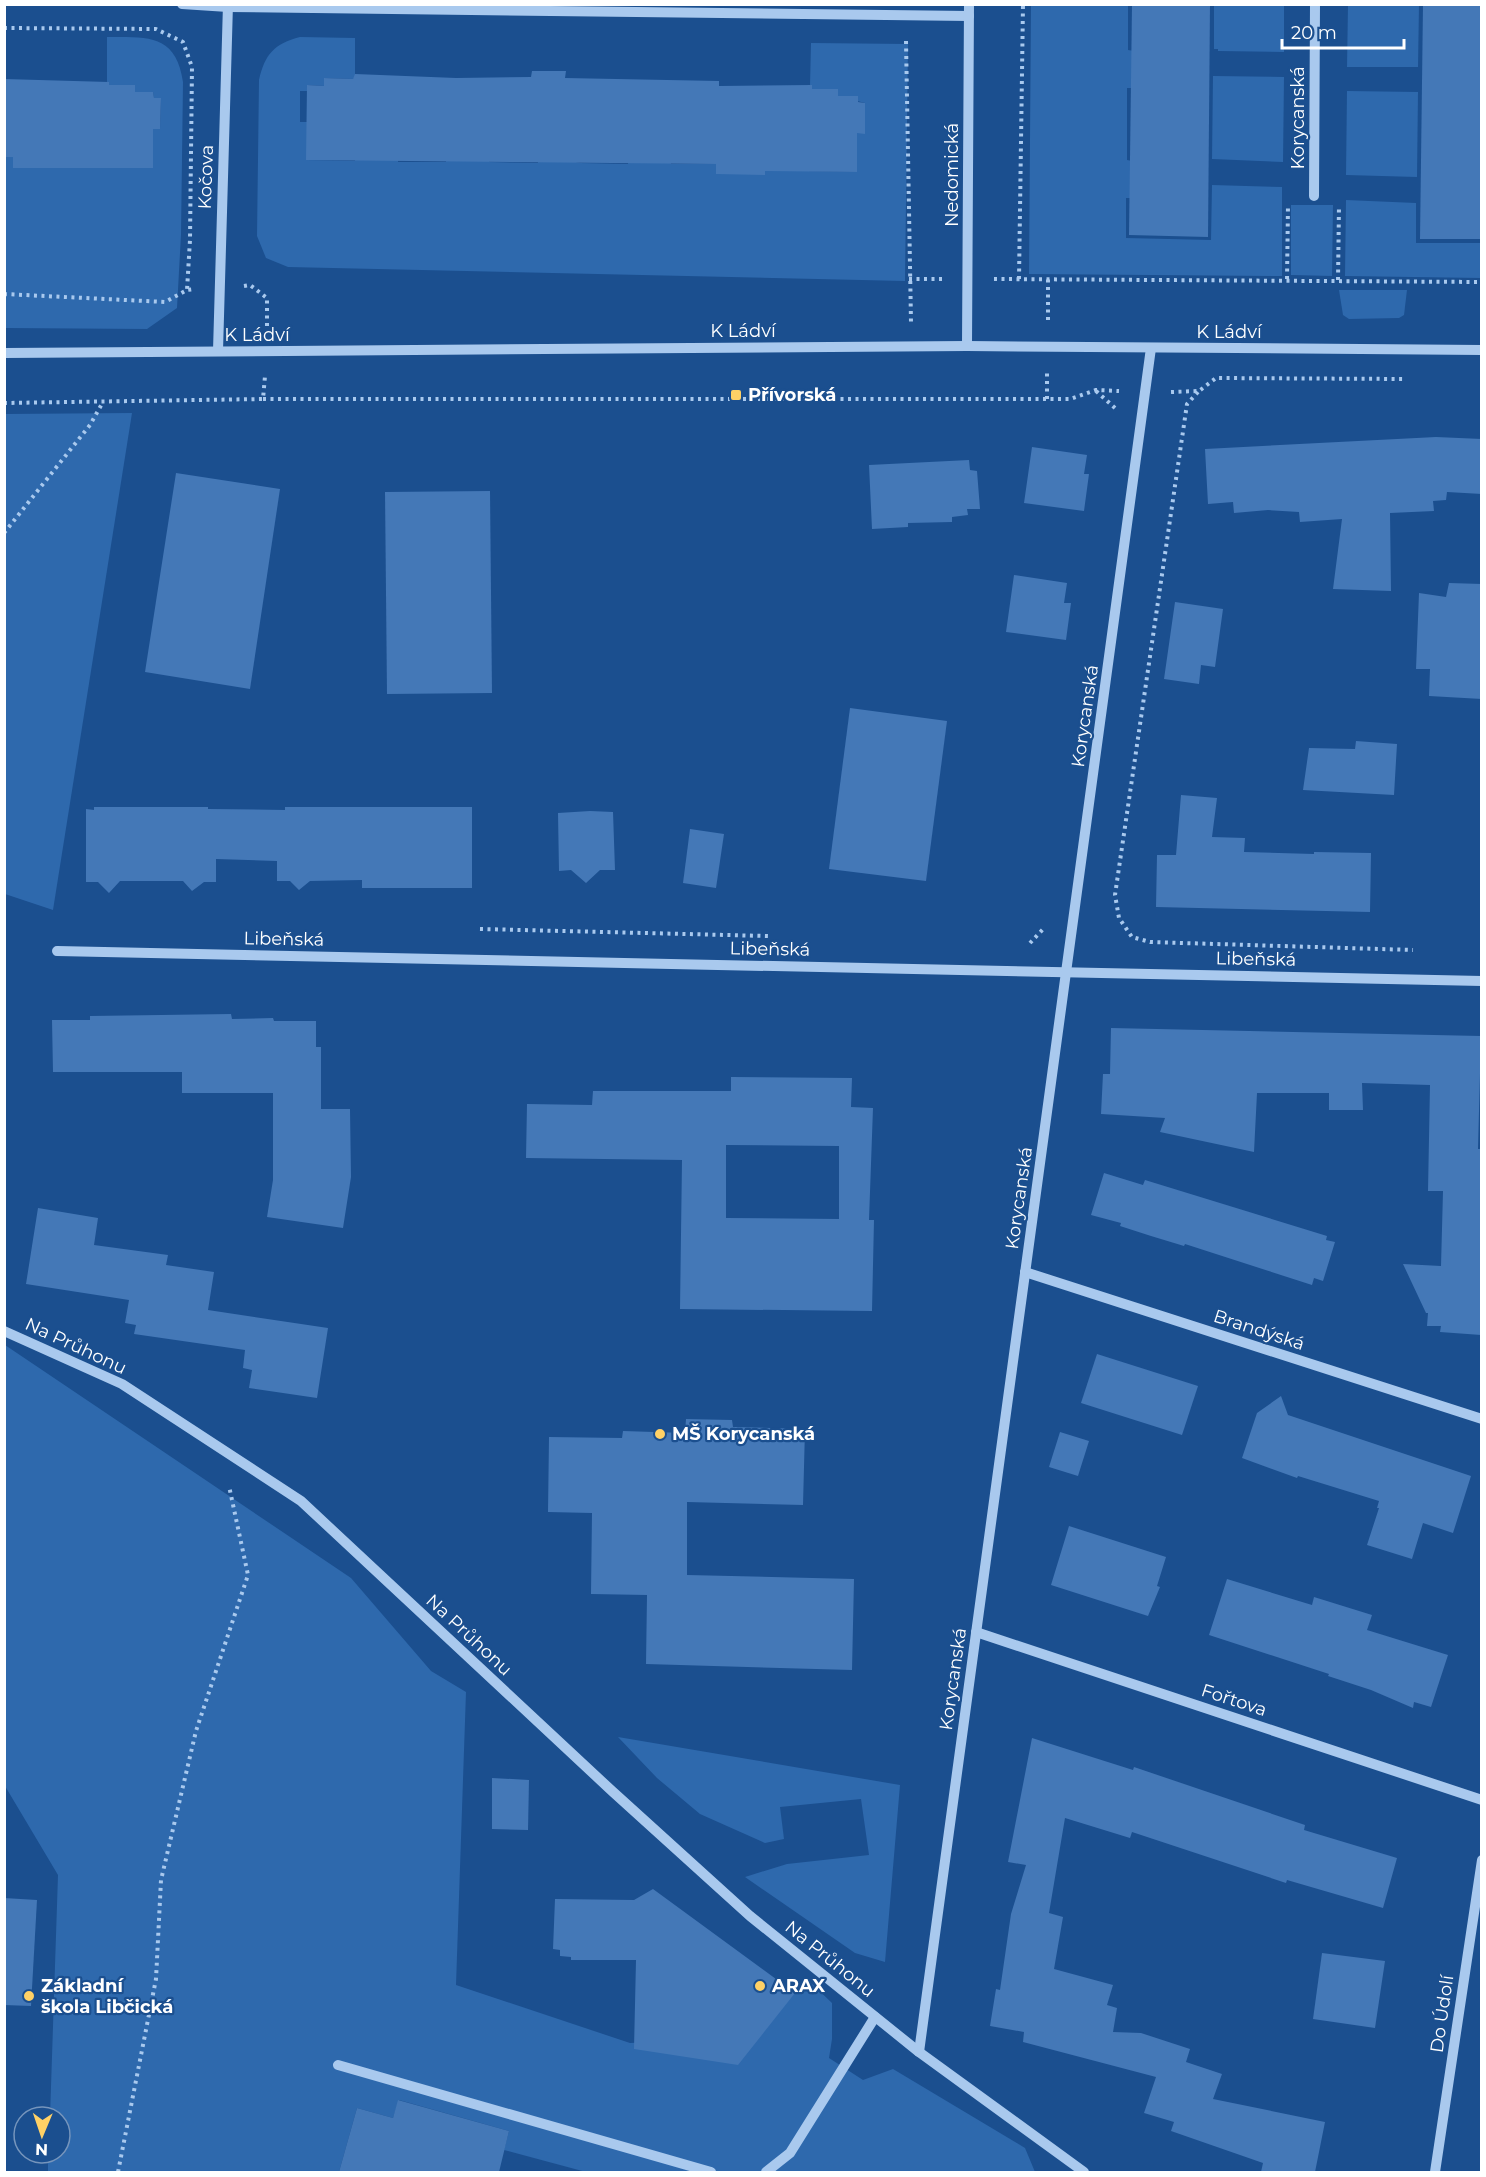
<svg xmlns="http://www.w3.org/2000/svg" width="1486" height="2177" viewBox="0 0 1486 2177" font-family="Montserrat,sans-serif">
  <rect width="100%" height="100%" fill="#1b4f8f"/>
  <g fill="#2e69ad">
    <path d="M 1031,5 L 1128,5 L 1128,50 L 1134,51 L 1133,88 L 1127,88 L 1127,160 L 1132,161 L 1132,198 L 1126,198 L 1126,238 L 1211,240 L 1212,185 L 1282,187 L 1282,276 L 1029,274 Z"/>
    <path d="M 1214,5 L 1284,5 L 1284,52 L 1218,51 L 1218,49 L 1214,49 Z"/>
    <path d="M 1348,5 L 1419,5 L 1418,67 L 1347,67 Z"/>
    <path d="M 107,37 C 148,37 176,34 183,82 L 181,235 L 177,308 L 147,329 L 5,328 L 5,157 L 13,157 L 14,168 L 153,168 L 153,129 L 160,128 L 161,99 L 154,98 L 153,92 L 135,92 L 135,85 L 109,85 L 107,82 Z"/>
    <path d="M 300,37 L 355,38 L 355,77 L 353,79 L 325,78 L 324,86 L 308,85 L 307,91 L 300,91 L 300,122 L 307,122 L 307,160 L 355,161 L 356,152 L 398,152 L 398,162 L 446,162 L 446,153 L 489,154 L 489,162 L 538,163 L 538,154 L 580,163 L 628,164 L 629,154 L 671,155 L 671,164 L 716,164 L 765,161 L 807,171 L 856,172 L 857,133 L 865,133 L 865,103 L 838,96 L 838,89 L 812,89 L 810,86 L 811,43 L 908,44 L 905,281 L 288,267 L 266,258 L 257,236 L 259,80 C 265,54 274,44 300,37 Z"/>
    <path d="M 1213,76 L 1284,77 L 1283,162 L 1212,159 Z"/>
    <path d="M 1347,91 L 1418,92 L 1417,177 L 1346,175 Z"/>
    <path d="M 1346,200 L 1416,203 L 1416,243 L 1481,243 L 1481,278 L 1345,276 Z"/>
    <path d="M 1291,205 L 1333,205 L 1332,276 L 1291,275 Z"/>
    <path d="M 1339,290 L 1407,290 L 1404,315 L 1399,318 L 1349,319 L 1343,315 Z"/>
    <path d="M 132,413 L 53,910 L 5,894 L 5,414 Z"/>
    <path d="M 5,1345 L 351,1578 L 431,1671 L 466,1692 L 456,1985 L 630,2043 L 743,2038 L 808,1980 L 832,2003 L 832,2039 L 829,2058 L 863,2080 L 893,2069 L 1025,2148 L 1035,2172 L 586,2172 L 504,2150 L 509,2131 L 399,2100 L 393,2118 L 357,2108 L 339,2172 L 48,2172 L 48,2153 L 60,2153 L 60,2117 L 50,2117 L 58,1875 L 5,1786 Z"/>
    <path d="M 618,1737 L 900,1785 L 885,1962 L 855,1953 L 745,1877 L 787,1864 L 869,1855 L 861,1799 L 780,1807 L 784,1839 L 765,1843 L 700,1814 L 657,1778 Z"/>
  </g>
  <g fill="#4478b7" fill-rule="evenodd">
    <path d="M 1132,4 L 1210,4 L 1208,237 L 1129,235 Z"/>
    <path d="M 1423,4 L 1482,4 L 1482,239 L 1420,239 Z"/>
    <path d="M 532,71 L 566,71 L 565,78 L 719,81 L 719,86 L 812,85 L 812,89 L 838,89 L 838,96 L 858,96 L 858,102 L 865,103 L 865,134 L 857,133 L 857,172 L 765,171 L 765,175 L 716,174 L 716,164 L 306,160 L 307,85 L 324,86 L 324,78 L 353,79 L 355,74 L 456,78 L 531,77 Z"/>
    <path d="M 4,79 L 109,82 L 109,85 L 135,85 L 135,92 L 153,92 L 154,98 L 161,98 L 160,129 L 153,129 L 153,168 L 13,168 L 13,157 L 4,157 Z"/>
    <path d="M 1436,437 L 1482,439 L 1482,494 L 1447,492 L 1446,500 L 1433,501 L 1434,511 L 1390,513 L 1391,591 L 1333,589 L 1342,519 L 1300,522 L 1299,512 L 1268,510 L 1234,513 L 1233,502 L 1208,504 L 1205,449 Z"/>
    <path d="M 1032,447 L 1087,455 L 1084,474 L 1089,474 L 1084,511 L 1024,503 Z"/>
    <path d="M 969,460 L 970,470 L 977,471 L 980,509 L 967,509 L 968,515 L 952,517 L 952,522 L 908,523 L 908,527 L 872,529 L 869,465 Z"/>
    <path d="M 176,473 L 280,489 L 250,689 L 145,672 Z"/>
    <path d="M 490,491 L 492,693 L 387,694 L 385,492 Z"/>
    <path d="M 1014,575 L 1067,583 L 1064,603 L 1071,603 L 1066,640 L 1006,632 Z"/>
    <path d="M 1449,583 L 1482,584 L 1482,699 L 1429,696 L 1430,669 L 1416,669 L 1419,593 L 1446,597 Z"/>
    <path d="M 1175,602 L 1223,609 L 1215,667 L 1201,665 L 1199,684 L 1164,679 Z"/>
    <path d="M 850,708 L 947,721 L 926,881 L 829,869 Z"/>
    <path d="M 1356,741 L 1397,744 L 1394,795 L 1303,790 L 1309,748 L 1355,749 Z"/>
    <path d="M 1181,795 L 1217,798 L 1212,837 L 1245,838 L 1244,852 L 1314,854 L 1314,852 L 1371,853 L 1370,912 L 1156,907 L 1157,855 L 1176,855 Z"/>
    <path d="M 94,807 L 208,807 L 208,809 L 285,810 L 285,807 L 472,807 L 472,888 L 362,888 L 362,880 L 310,881 L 299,890 L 290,881 L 277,881 L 277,861 L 216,859 L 216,882 L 204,882 L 192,891 L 183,881 L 120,881 L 109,893 L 98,882 L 86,882 L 86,809 L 94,810 Z"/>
    <path d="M 590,811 L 613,812 L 615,870 L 600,870 L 586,883 L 571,870 L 559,871 L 558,813 Z"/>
    <path d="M 690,829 L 724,834 L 716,888 L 683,883 Z"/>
    <path d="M 231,1014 L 232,1019 L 273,1018 L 274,1021 L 316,1021 L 316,1047 L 321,1047 L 321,1109 L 350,1109 L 351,1177 L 343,1228 L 267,1217 L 273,1180 L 273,1093 L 182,1093 L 182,1072 L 53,1072 L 52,1020 L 90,1020 L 90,1016 Z"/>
    <path d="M 1111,1028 L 1481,1036 L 1478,1149 L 1481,1149 L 1481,1335 L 1440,1332 L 1441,1326 L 1427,1326 L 1428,1313 L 1426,1313 L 1403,1264 L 1441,1266 L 1443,1191 L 1428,1191 L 1430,1085 L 1362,1083 L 1363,1110 L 1329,1110 L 1329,1093 L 1257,1093 L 1254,1152 L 1160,1132 L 1165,1118 L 1101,1114 L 1103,1074 L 1110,1074 Z"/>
    <path d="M 731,1077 L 852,1078 L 851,1107 L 873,1108 L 869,1220 L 874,1220 L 872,1311 L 680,1309 L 682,1160 L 526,1158 L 527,1104 L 592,1105 L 593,1091 L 731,1091 ZM 726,1145 L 839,1146 L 839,1219 L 726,1218 Z"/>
    <path d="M 1104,1173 L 1143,1185 L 1145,1180 L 1327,1236 L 1326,1240 L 1335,1242 L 1323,1281 L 1314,1278 L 1312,1285 L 1185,1244 L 1184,1246 L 1151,1236 L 1120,1226 L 1121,1223 L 1091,1215 Z"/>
    <path d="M 38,1208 L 98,1218 L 94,1245 L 168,1255 L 166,1265 L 214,1272 L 208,1310 L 328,1328 L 317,1398 L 249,1388 L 252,1370 L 243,1368 L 245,1350 L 134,1334 L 136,1325 L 125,1323 L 129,1300 L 26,1284 Z"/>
    <path d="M 1097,1354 L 1198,1386 L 1182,1435 L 1081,1403 Z"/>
    <path d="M 1281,1396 L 1288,1415 L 1471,1476 L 1453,1533 L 1423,1523 L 1412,1559 L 1367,1545 L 1379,1508 L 1377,1508 L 1379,1501 L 1298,1476 L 1297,1478 L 1242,1458 L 1257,1413 Z"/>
    <path d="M 686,1419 L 732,1420 L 733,1427 L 805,1429 L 803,1505 L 687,1502 L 687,1575 L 854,1579 L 852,1670 L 646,1664 L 647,1595 L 591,1594 L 592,1513 L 548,1512 L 549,1437 L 622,1438 L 623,1431 L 685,1433 Z"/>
    <path d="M 1060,1432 L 1089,1441 L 1078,1476 L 1049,1467 Z"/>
    <path d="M 1069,1526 L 1166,1557 L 1157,1586 L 1160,1587 L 1148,1616 L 1051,1585 Z"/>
    <path d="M 1227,1579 L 1312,1605 L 1314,1597 L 1372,1615 L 1367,1630 L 1448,1655 L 1431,1707 L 1414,1702 L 1413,1708 L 1371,1690 L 1328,1676 L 1329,1674 L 1209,1635 Z"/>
    <path d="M 1032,1738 L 1133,1770 L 1134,1767 L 1305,1825 L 1304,1830 L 1397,1858 L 1383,1908 L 1287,1880 L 1286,1883 L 1132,1832 L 1130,1838 L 1065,1818 L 1049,1913 L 1063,1917 L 1054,1969 L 1113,1985 L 1107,2005 L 1117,2008 L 1113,2032 L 1141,2033 L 1190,2049 L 1186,2062 L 1222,2074 L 1213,2099 L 1325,2122 L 1315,2172 L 1261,2172 L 1263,2163 L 1171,2131 L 1174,2122 L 1144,2113 L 1156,2077 L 1023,2042 L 1024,2032 L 990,2026 L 996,1989 L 1000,1990 L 1011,1914 L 1026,1865 L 1008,1862 Z"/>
    <path d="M 492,1778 L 529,1780 L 528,1830 L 492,1829 Z"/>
    <path d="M 653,1889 L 795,1993 L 738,2065 L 634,2049 L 636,1960 L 571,1960 L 571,1957 L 560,1956 L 560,1950 L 553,1949 L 555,1899 L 634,1900 Z"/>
    <path d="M 4,1898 L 37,1900 L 31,2006 L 4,2005 Z"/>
    <path d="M 1322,1953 L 1385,1961 L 1375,2028 L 1313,2019 Z"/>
    <path d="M 398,2100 L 509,2131 L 499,2172 L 339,2172 L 357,2108 L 393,2118 Z"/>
  </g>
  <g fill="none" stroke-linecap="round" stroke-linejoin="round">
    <g stroke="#a9c9ee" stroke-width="4" stroke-dasharray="3 4.5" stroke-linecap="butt">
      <path d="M 4,28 L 156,29 L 183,42 L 192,67 L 190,240 L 187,290"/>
      <path d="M 906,41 L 911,322"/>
      <path d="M 909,279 L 942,279"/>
      <path d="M 994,279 L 1482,282"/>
      <path d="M 1019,279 L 1023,4"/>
      <path d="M 1287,279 L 1288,205"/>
      <path d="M 1338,280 L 1339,206"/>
      <path d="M 244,286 L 250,285 L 267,298 L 267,326"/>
      <path d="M 4,294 L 165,302 L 187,290 L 195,289"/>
      <path d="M 1048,320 L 1048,278"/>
      <path d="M 1096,391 L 1115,408"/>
      <path d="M 1171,392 L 1199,391 L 1216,378 L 1403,379"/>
      <path d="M 1198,392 L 1187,404 L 1115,895 L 1119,918 L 1132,937 L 1150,942 L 1413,950"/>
      <path d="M 263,399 L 1070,399 L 1096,390 L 1119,391"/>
      <path d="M 1047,399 L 1047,373"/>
      <path d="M 4,403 L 263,399 L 265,376"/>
      <path d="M 4,533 L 90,425 L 103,402"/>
      <path d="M 480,929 L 768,936"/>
      <path d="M 1030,943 L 1045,927"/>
      <path d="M 118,2172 L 156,1979 L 161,1880 L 196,1731 L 248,1575 L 229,1486"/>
    </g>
    <g stroke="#a9c9ee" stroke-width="10">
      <path d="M 182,4 L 228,7 L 969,16"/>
      <path d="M 1314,196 L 1315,4"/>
      <path d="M 967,346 L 969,4"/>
      <path d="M 218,351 L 228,4"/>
      <path d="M 4,353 L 967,346 L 1482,350"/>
      <path d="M 57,951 L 1482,981"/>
      <path d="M 1025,1272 L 1482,1419"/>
      <path d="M 4,1331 L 122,1384 L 301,1501 L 612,1791 L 750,1916 L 919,2052 L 1084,2172"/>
      <path d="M 976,1632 L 1482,1800"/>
      <path d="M 919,2052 L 1151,348"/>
      <path d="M 338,2065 L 711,2172"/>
      <path d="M 766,2172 L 790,2153 L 875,2017"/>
      <path d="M 1435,2172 L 1482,1860"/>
    </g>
  </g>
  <g fill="#ffd166" stroke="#1b4f8f" stroke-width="2">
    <rect x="730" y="389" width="12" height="12" rx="3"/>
    <circle cx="660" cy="1434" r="6"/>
    <circle cx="760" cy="1986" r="6"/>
    <circle cx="29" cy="1996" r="6"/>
  </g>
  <g text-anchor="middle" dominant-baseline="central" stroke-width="4.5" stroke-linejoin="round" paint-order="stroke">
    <g font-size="18" fill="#fff" stroke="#1b4f8f">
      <text transform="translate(1298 118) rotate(-90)">Korycanská</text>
      <text transform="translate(952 175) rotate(-90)">Nedomická</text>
      <text transform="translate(206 177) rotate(-88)">Kočova</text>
      <text x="743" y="331">K Ládví</text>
      <text x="1229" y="332">K Ládví</text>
      <text x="257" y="335">K Ládví</text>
      <text transform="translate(1085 716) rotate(-82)">Korycanská</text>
      <text transform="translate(284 939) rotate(1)">Libeňská</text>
      <text transform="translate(770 949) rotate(1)">Libeňská</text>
      <text transform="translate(1256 959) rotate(1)">Libeňská</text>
      <text transform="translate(1019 1198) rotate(-82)">Korycanská</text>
      <text transform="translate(1259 1330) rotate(18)">Brandýská</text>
      <text transform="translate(76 1346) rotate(25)">Na Průhonu</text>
      <text transform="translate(469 1635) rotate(43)">Na Průhonu</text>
      <text transform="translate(953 1679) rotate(-82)">Korycanská</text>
      <text transform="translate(1234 1700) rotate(18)">Fořtova</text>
      <text transform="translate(830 1959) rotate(39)">Na Průhonu</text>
      <text transform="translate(1442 2014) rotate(-82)">Do Údolí</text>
    </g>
    <g font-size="18" font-weight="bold" fill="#fff" stroke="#1b4f8f" text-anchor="start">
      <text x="748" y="395">Přívorská</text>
      <text x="672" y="1434">MŠ Korycanská</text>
      <text x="41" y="1986">Základní<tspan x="41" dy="21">škola Libčická</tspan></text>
      <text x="772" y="1986">ARAX</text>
    </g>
  </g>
  <rect width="1486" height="2177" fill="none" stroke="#ffffff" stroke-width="12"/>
  <g transform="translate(42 2135) rotate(182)"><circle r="28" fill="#1b4f8f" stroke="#7695bc" stroke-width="1.5"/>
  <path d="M0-4.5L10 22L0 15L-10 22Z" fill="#ffd166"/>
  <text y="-9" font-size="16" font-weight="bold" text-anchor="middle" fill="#ffffff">N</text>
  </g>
  <path d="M1282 39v9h122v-9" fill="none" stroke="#ffffff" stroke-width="3"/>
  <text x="1291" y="39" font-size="18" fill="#ffffff" stroke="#1b4f8f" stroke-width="4.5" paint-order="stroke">20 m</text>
</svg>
